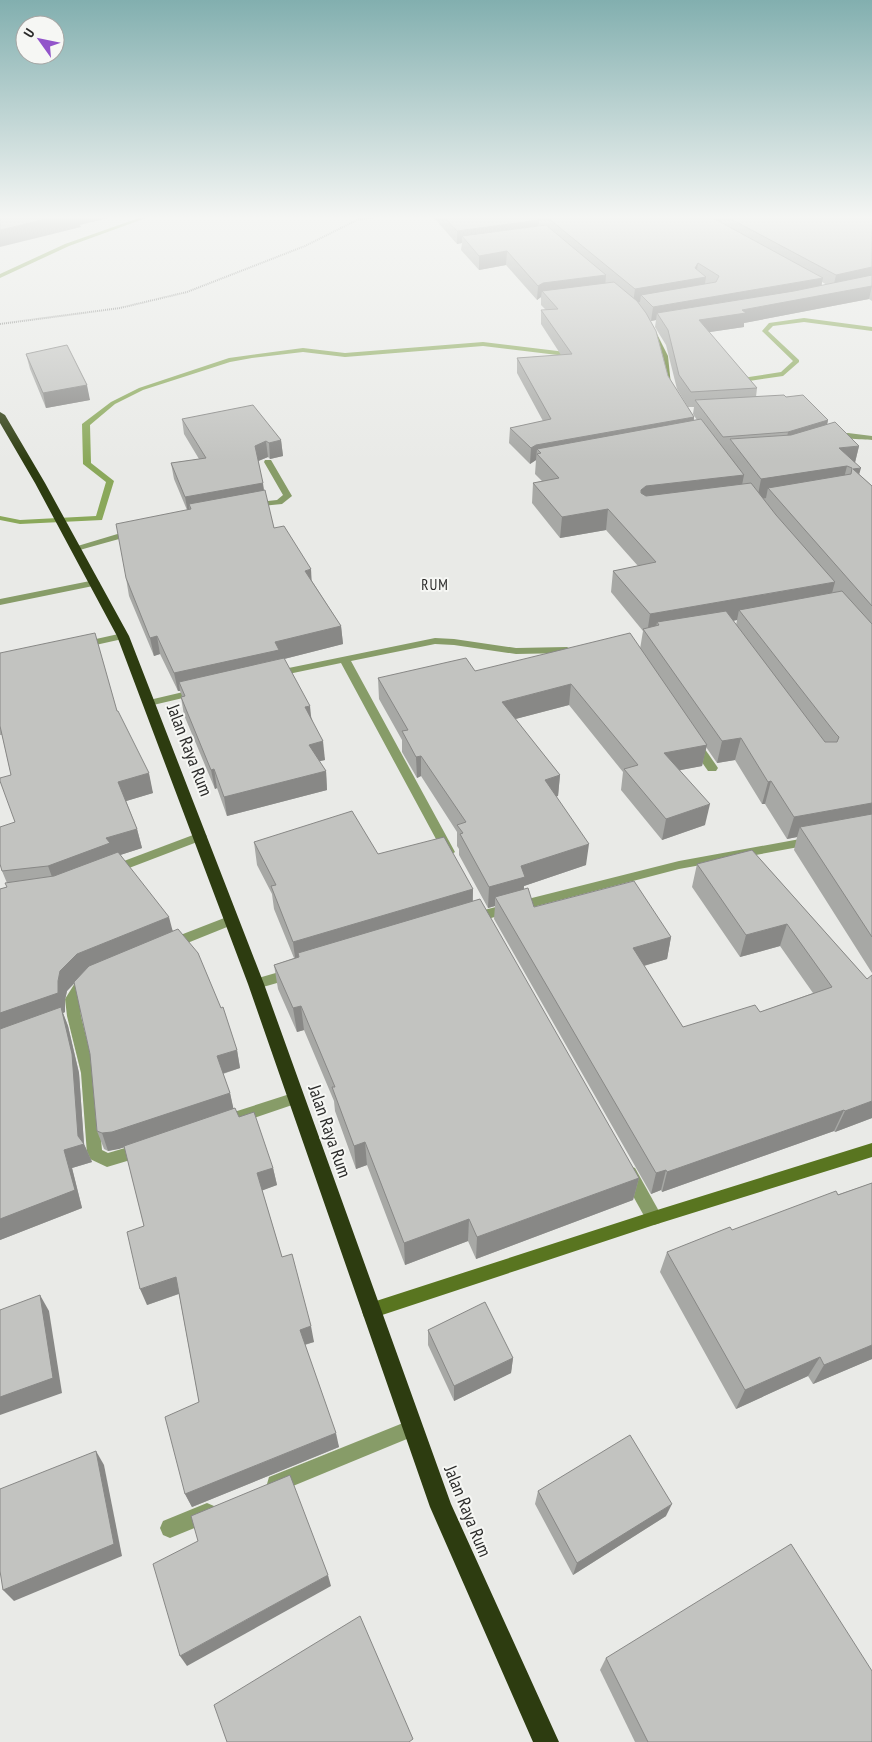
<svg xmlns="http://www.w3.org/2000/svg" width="872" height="1742" viewBox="0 0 872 1742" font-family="'PT Sans Narrow',sans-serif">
  <rect width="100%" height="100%" fill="#e9eae7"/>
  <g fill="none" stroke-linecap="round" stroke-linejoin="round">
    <g fill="#8aa85a" fill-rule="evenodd">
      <path d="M 139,218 L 146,218 L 69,246 L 0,278 L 0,274 L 65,244 Z"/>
      <path d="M 804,318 L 872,327 L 872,331 L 804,322 L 773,326 L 768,331 L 799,360 L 799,362 L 783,376 L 749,381 L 734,378 L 733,377 L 736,375 L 749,377 L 781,372 L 793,361 L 762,331 L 769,323 Z"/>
      <path d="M 483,342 L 574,353 L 577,355 L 574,357 L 483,346 L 345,357 L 303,352 L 252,358 L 230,362 L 143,390 L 115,404 L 90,425 L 91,463 L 114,481 L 102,520 L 20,524 L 0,520 L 0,516 L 20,520 L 96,516 L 106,482 L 83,464 L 82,424 L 111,402 L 139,388 L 229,358 L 303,348 L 345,353 Z"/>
    </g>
    <path stroke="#898a88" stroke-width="2" stroke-dasharray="1 1" stroke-linecap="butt" d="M 0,324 L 120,308 L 187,292 L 305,246 L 357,220 L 373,218"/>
    <g fill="#879c68" fill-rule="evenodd">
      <path d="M 848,433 L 872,436 L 872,440 C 864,439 832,439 828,436 L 832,434 Z"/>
      <path d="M 265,460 L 271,460 L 292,496 L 282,504 L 250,507 L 250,503 L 277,500 L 283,495 L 264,462 Z"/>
      <path d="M 134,529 L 137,530 L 137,534 L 76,551 L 71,548 Z"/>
      <path d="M 95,580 L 100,583 L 98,585 L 0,605 L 0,599 Z"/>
      <path d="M 123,633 L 127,634 L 127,638 L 82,648 L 77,645 L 78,643 Z"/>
      <path d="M 435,638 L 454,639 L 516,648 L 567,647 L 572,650 L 567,653 L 516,654 L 454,645 L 435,644 L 351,661 L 455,852 L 449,856 L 443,852 L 341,663 L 274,677 L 269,674 L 274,671 Z"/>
      <path d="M 196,689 L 201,692 L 200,694 L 149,706 L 144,703 L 145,701 Z"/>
      <path d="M 696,741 L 700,742 L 716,765 L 718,768 L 716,771 L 708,771 L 692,748 L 690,745 L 692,742 Z"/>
      <path d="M 201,832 L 207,836 L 205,839 L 116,873 L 108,873 L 106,870 L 108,867 Z"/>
      <path d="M 811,837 L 817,841 L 815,844 L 679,869 L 472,923 L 467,921 L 466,918 L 467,915 L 472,913 L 679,861 Z"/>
      <path d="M 232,915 L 237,917 L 238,920 L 237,923 L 170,950 L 165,949 L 163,945 L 165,941 Z"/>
      <path d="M 293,968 L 298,969 L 300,973 L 298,977 L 256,989 L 251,988 L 249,984 L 251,980 Z"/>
      <path d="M 88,975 L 93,976 L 95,980 L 79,1000 L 81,1016 L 95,1073 L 102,1150 L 108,1153 L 142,1143 L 147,1145 L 150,1150 L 147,1155 L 107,1167 L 90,1159 L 87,1154 L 81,1073 L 67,1016 L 65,999 L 75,983 Z"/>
      <path d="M 296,1092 L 301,1094 L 303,1098 L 301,1102 L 239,1123 L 234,1122 L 231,1117 L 234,1112 Z"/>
      <path d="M 629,1166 L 635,1168 L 660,1213 L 662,1218 L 660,1223 L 654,1225 L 648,1223 L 623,1178 L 621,1173 L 623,1168 Z"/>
      <path d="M 413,1419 L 419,1422 L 422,1428 L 419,1434 L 276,1493 L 269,1491 L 267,1484 L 269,1477 Z"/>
      <path d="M 207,1503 L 214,1506 L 217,1513 L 214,1520 L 170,1538 L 163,1535 L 160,1528 L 163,1521 Z"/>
    </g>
    <g fill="#597520" fill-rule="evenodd">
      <path d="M 648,325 L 653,326 L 668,356 L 671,385 L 664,383 L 660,356 Z"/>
      <path d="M 872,1143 L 872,1157 L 654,1225 L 370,1319 L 364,1317 L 362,1311 L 364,1305 L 370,1303 L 654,1211 Z"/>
    </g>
    <path fill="#2d3c10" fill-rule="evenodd" d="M 0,412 L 5,415 L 45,483 L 129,636 L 264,984 L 451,1504 L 559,1742 L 533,1742 L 430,1507 L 248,984 L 117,636 L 35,483 L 0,423 Z"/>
  </g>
  <g fill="#a7a8a5" fill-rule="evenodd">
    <path d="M 434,218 L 872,218 L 872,301 L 869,299 L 744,323 L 744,327 L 709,332 L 757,388 L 756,397 L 786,397 L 828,420 L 827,424 L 859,446 L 855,463 L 859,474 L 872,486 L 872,973 L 794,850 L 797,837 L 787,839 L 765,804 L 762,804 L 735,760 L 717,763 L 706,747 L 702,766 L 680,770 L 705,825 L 662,840 L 621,790 L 623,772 L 569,705 L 515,719 L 560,775 L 558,796 L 556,796 L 586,865 L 524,886 L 524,889 L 534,907 L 671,937 L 667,959 L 644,966 L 683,1027 L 760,1012 L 813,993 L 780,946 L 740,957 L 692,887 L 697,864 L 752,850 L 867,979 L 872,1118 L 835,1132 L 834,1131 L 662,1192 L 661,1190 L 651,1194 L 494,919 L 495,906 L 488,908 L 459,855 L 459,849 L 457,846 L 457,832 L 421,776 L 417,778 L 402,752 L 402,740 L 379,699 L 378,678 L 475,671 L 640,649 L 643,631 L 611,592 L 613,571 L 638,566 L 606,530 L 560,538 L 532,503 L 533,483 L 542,481 L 535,474 L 536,460 L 530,464 L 509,443 L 510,428 L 543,421 L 517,373 L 517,358 L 561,355 L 541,324 L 541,310 L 546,310 L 541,305 L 541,297 L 537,300 L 506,265 L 479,270 L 461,250 L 462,243 L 457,244 ZM 822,282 L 827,285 L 822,286 ZM 650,319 L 651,321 L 656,320 L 655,327 L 666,345 L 677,389 L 688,407 L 694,407 L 693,414 L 697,420 L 694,420 L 694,417 L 668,376 ZM 737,620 L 736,625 L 733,621 Z"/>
    <path d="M 26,354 L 90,400 L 46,408 L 30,369 Z"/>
    <path d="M 182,419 L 281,440 L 283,456 L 270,459 L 268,457 L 258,461 L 264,491 L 274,528 L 312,581 L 341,626 L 343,644 L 284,659 L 312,719 L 325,760 L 319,761 L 326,771 L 327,790 L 227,816 L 217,788 L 215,789 L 184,715 L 181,697 L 182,696 L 180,691 L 178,691 L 160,654 L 154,656 L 129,596 L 126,578 L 187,510 L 174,479 L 171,463 L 199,459 L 184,434 Z"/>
    <path d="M 0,653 L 117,711 L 153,793 L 126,801 L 137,829 L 142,848 L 120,855 L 173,931 L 237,1050 L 240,1068 L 223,1074 L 230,1093 L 233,1108 L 273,1168 L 277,1185 L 262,1190 L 282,1257 L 314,1342 L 305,1345 L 339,1447 L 192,1507 L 185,1494 L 199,1402 L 179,1294 L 147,1305 L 144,1226 L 125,1147 L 108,1151 L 104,1149 L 97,1131 L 90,1054 L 75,983 L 67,991 L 65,1000 L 65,1012 L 63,1013 L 68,1026 L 79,1073 L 84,1144 L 92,1162 L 72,1168 L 82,1208 L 0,1240 L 0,889 L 7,887 L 7,883 L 2,871 L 15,822 L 11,775 L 2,735 L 0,735 Z"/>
    <path d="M 254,842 L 378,854 L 473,889 L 473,901 L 639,1178 L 633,1200 L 476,1259 L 468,1241 L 405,1265 L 367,1165 L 356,1169 L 335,1111 L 334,1101 L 304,1030 L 297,1032 L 278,989 L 274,965 L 294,958 L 274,909 L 272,894 L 257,865 Z"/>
    <path d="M 872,1183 L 872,1359 L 813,1384 L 808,1376 L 736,1409 L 660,1272 L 667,1252 Z"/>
    <path d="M 428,1330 L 513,1358 L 511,1373 L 454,1401 L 428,1345 Z"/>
    <path d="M 538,1491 L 666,1516 L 573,1575 L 535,1504 Z"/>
    <path d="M 606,1658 L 872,1742 L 635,1742 L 600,1670 Z"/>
  </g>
  <g fill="#888886">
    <path d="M 50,218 L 108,218 L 80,225 L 81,227 L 0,247 L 0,230 Z"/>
    <path d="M 539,220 L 538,232 L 462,236 L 462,243 L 457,244 L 457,231 Z"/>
    <path d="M 507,251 L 506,265 L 479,270 L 479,256 Z"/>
    <path d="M 698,263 L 696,276 L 706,277 L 704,290 L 641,295 L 640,302 L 633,303 L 635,289 L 695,268 Z"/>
    <path d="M 872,267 L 872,279 L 833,288 L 836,275 Z"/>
    <path d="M 606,275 L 605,289 L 542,291 L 541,297 L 537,300 L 538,286 L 543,283 Z"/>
    <path d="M 823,278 L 820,291 L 657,313 L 656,320 L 651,321 L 653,307 Z"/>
    <path d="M 872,286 L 869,299 L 744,323 L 744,327 L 697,334 L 699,320 L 742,310 Z"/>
    <path d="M 87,385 L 90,400 L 46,408 L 43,393 Z"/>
    <path d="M 694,417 L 692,432 L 541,453 L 537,449 L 536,460 L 530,464 L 531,448 L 536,445 Z"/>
    <path d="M 828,420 L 825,435 L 785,447 L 788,432 Z"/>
    <path d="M 281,440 L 283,456 L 270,459 L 269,443 Z"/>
    <path d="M 266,441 L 268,457 L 256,462 L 255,446 Z"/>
    <path d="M 859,446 L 854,466 L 847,466 L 842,486 L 768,488 L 766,498 L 757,500 L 761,479 L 839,448 Z"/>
    <path d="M 861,468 L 855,489 L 853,469 Z"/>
    <path d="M 744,475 L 740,495 L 643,507 L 641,490 L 646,486 Z"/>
    <path d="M 263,483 L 265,499 L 191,509 L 189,504 L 190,513 L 188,513 L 185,497 Z"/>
    <path d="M 608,509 L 606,530 L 560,538 L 562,517 Z"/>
    <path d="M 311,569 L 312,587 L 305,571 Z"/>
    <path d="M 835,582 L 829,604 L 739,610 L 737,620 L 658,634 L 659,625 L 657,622 L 655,634 L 647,634 L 650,614 Z"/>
    <path d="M 341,626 L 343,644 L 280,660 L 179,682 L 180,691 L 178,691 L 174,673 L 275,642 Z"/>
    <path d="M 157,636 L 160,654 L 154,656 L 150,638 Z"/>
    <path d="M 571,684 L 569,705 L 500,723 L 502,702 Z"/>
    <path d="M 310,706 L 312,725 L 305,707 Z"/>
    <path d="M 741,738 L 735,760 L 717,763 L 722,741 Z"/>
    <path d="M 323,741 L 325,760 L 311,763 L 309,745 Z"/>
    <path d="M 707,745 L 702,766 L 660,774 L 664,753 Z"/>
    <path d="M 421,756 L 421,776 L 417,778 L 416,757 Z"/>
    <path d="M 214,769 L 217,788 L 215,789 L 211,770 Z"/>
    <path d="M 326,771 L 327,790 L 227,816 L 224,797 Z"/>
    <path d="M 149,773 L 153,793 L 123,802 L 118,782 Z"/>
    <path d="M 560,775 L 558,796 L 543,801 L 545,780 Z"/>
    <path d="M 771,781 L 765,804 L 762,804 L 768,782 Z"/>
    <path d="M 872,803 L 872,824 L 800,827 L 797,837 L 787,839 L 794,817 Z"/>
    <path d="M 710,804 L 705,825 L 662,840 L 666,819 Z"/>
    <path d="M 137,829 L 142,848 L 114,857 L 55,885 L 48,866 L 106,838 Z"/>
    <path d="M 589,844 L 586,865 L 524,886 L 523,898 L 495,897 L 495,906 L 488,908 L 489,887 L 521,866 Z"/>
    <path d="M 473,889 L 472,912 L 299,957 L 298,953 L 299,964 L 296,965 L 293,942 Z"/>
    <path d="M 169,917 L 174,936 L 83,973 L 67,991 L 65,1000 L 65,1012 L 63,1013 L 68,1026 L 79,1073 L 84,1144 L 92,1162 L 72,1168 L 82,1208 L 0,1240 L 0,1013 L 58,981 L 60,971 L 77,954 Z"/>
    <path d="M 787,924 L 780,946 L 740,957 L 746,935 Z"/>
    <path d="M 671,937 L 667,959 L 629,970 L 633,948 Z"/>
    <path d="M 301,1006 L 304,1030 L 297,1032 L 293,1008 Z"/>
    <path d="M 237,1050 L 240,1068 L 221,1074 L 217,1056 Z"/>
    <path d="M 230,1093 L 234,1111 L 119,1149 L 108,1151 L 102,1133 Z"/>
    <path d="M 872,1101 L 872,1118 L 835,1132 L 845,1111 Z"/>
    <path d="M 844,1110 L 834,1131 L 662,1192 L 667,1172 Z"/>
    <path d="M 365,1142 L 367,1165 L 356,1169 L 354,1146 Z"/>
    <path d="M 273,1168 L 277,1185 L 261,1191 L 257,1173 Z"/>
    <path d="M 666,1170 L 661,1190 L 651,1194 L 656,1173 Z"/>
    <path d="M 639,1178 L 633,1200 L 476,1259 L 477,1237 Z"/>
    <path d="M 469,1219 L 468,1241 L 405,1265 L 404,1243 Z"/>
    <path d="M 176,1277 L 181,1293 L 147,1305 L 140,1289 Z"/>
    <path d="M 40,1295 L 49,1311 L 62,1393 L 0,1415 L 0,1397 Z"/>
    <path d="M 311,1326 L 314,1342 L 303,1345 L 300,1330 Z"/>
    <path d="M 872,1345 L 872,1359 L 813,1384 L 824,1365 Z"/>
    <path d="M 820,1357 L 808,1376 L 736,1409 L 745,1390 Z"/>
    <path d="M 513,1358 L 511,1373 L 454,1401 L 454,1386 Z"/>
    <path d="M 336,1433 L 339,1447 L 192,1507 L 185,1494 Z"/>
    <path d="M 96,1451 L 104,1465 L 122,1556 L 14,1601 L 3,1590 Z"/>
    <path d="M 672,1504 L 666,1516 L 573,1575 L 577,1563 Z"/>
    <path d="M 328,1575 L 331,1586 L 187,1666 L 180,1656 Z"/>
  </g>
  <g fill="#c2c3c0" stroke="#888886">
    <path d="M 0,218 L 50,218 L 0,230 Z"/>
    <path d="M 445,218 L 536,218 L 539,220 L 457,231 Z"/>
    <path d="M 548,218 L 713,218 L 823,278 L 653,307 L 641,295 L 716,282 L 719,276 L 698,263 L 695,268 L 706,277 L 635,289 Z"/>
    <path d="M 729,218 L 872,218 L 872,267 L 836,275 Z"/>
    <path d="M 546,225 L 606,275 L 543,283 L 538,286 L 507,251 L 479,256 L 462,236 Z"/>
    <path d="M 872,275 L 872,286 L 742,310 L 746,313 L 699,320 L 757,388 L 691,392 L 679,375 L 668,330 L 657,313 L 794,291 Z"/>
    <path d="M 614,282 L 637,301 L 646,313 L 656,331 L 668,376 L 694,417 L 536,445 L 531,448 L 510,428 L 551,419 L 517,358 L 572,354 L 541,310 L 558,309 L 542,291 Z"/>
    <path d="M 67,345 L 87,385 L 43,393 L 26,354 Z"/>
    <path d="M 784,395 L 786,397 L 803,395 L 828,420 L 788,432 L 723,437 L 695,400 Z"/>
    <path d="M 253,405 L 281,440 L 269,443 L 266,441 L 255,446 L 263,483 L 185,497 L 171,463 L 206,458 L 182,419 Z"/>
    <path d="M 701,419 L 744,475 L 646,486 L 641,490 L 641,493 L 646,496 L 751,483 L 776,515 L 835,582 L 650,614 L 613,571 L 656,562 L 608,509 L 562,517 L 533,483 L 559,478 L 537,454 L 541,453 L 537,449 Z"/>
    <path d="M 835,422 L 859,446 L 839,448 L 861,468 L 853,469 L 872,486 L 872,606 L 768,488 L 851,474 L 852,468 L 847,466 L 761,479 L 730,439 L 791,435 Z"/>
    <path d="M 265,490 L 274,528 L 284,526 L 311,569 L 305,571 L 341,626 L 275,642 L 279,650 L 174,673 L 157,636 L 150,638 L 126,578 L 116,524 L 191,509 L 189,504 Z"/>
    <path d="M 842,591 L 872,624 L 872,803 L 794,817 L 771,781 L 768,782 L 741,738 L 722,741 L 643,629 L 659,625 L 657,622 L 726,611 L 825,742 L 837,742 L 839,737 L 836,734 L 739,610 Z"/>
    <path d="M 95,633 L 117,711 L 118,711 L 149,773 L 118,782 L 137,829 L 106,838 L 110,843 L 48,866 L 2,871 L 0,864 L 0,827 L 15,822 L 0,781 L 0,778 L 11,775 L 0,726 L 0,653 Z"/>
    <path d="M 630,633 L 707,745 L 664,753 L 710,804 L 666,819 L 624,769 L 638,765 L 571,684 L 502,702 L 560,775 L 545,780 L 589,844 L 521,866 L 525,877 L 489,887 L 460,834 L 463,833 L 457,825 L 466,822 L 421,756 L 416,757 L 402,731 L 408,730 L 378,678 L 466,658 L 475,671 Z"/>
    <path d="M 284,658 L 310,706 L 305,707 L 323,741 L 309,745 L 326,771 L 224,797 L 214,769 L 211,770 L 181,697 L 185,696 L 179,682 Z"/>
    <path d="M 352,811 L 378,854 L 444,837 L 473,889 L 293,942 L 271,886 L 276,885 L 254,842 Z"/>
    <path d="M 872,814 L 872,937 L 800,827 Z"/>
    <path d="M 752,850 L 867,979 L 872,975 L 872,1101 L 845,1111 L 844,1110 L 667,1172 L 666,1170 L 656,1173 L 495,897 L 528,888 L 534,907 L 634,881 L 671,937 L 633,948 L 683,1027 L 755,1005 L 760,1012 L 832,987 L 787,924 L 746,935 L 697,864 Z"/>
    <path d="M 118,852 L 169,917 L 77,954 L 60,971 L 58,981 L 58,993 L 0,1013 L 0,889 L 7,887 L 5,883 L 54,876 Z"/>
    <path d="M 480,899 L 639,1178 L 477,1237 L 469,1219 L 404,1243 L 365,1142 L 354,1146 L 332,1087 L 335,1087 L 301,1006 L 293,1008 L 274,965 L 299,957 L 298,953 Z"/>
    <path d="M 178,929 L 198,953 L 221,1008 L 223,1007 L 237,1050 L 217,1056 L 230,1093 L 112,1132 L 102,1133 L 97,1131 L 90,1054 L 74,982 L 89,966 Z"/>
    <path d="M 61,1007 L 72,1054 L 78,1136 L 84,1144 L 64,1150 L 75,1190 L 0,1219 L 0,1029 Z"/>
    <path d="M 235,1108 L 239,1117 L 254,1112 L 273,1168 L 257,1173 L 282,1257 L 292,1254 L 311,1326 L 300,1330 L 336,1433 L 185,1494 L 165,1417 L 199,1402 L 176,1277 L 140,1289 L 127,1232 L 144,1226 L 124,1146 Z"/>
    <path d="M 872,1183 L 872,1345 L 824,1365 L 820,1357 L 745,1390 L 667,1252 L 730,1227 L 732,1230 L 836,1191 L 838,1195 Z"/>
    <path d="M 40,1295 L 53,1378 L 0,1397 L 0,1310 Z"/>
    <path d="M 485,1302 L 513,1358 L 454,1386 L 428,1330 Z"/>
    <path d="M 630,1435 L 672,1504 L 577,1563 L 538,1491 Z"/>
    <path d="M 96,1451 L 114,1544 L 3,1590 L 0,1571 L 0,1489 Z"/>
    <path d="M 290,1475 L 328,1575 L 180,1656 L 153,1564 L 198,1541 L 191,1516 Z"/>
    <path d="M 791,1544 L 872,1671 L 872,1742 L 648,1742 L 606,1658 Z"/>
    <path d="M 360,1616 L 413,1739 L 409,1742 L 227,1742 L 214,1705 Z"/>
  </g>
  <linearGradient id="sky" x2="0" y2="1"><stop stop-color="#82afaf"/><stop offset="0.47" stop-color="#f5f6f4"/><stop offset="1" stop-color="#f5f6f4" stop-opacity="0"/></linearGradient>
  <rect width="872" height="462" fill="url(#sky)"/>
  <g text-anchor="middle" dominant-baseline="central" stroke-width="4" stroke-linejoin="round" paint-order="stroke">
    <g font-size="15" letter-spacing="1" fill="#2b2b2a" stroke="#f6f7f4">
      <text x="435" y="584">RUM</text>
    </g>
    <g font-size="18" fill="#2b2b2a" stroke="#f6f7f4">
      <text transform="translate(190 750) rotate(69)">Jalan Raya Rum</text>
      <text transform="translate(330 1131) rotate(71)">Jalan Raya Rum</text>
      <text transform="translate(468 1511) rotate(68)">Jalan Raya Rum</text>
    </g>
  </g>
  <g transform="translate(40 40) rotate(303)"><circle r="24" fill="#f6f7f4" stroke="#a5a5a3"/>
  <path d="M0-4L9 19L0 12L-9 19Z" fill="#9254ca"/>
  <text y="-8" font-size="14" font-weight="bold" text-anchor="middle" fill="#2b2b2a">U</text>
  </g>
</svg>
